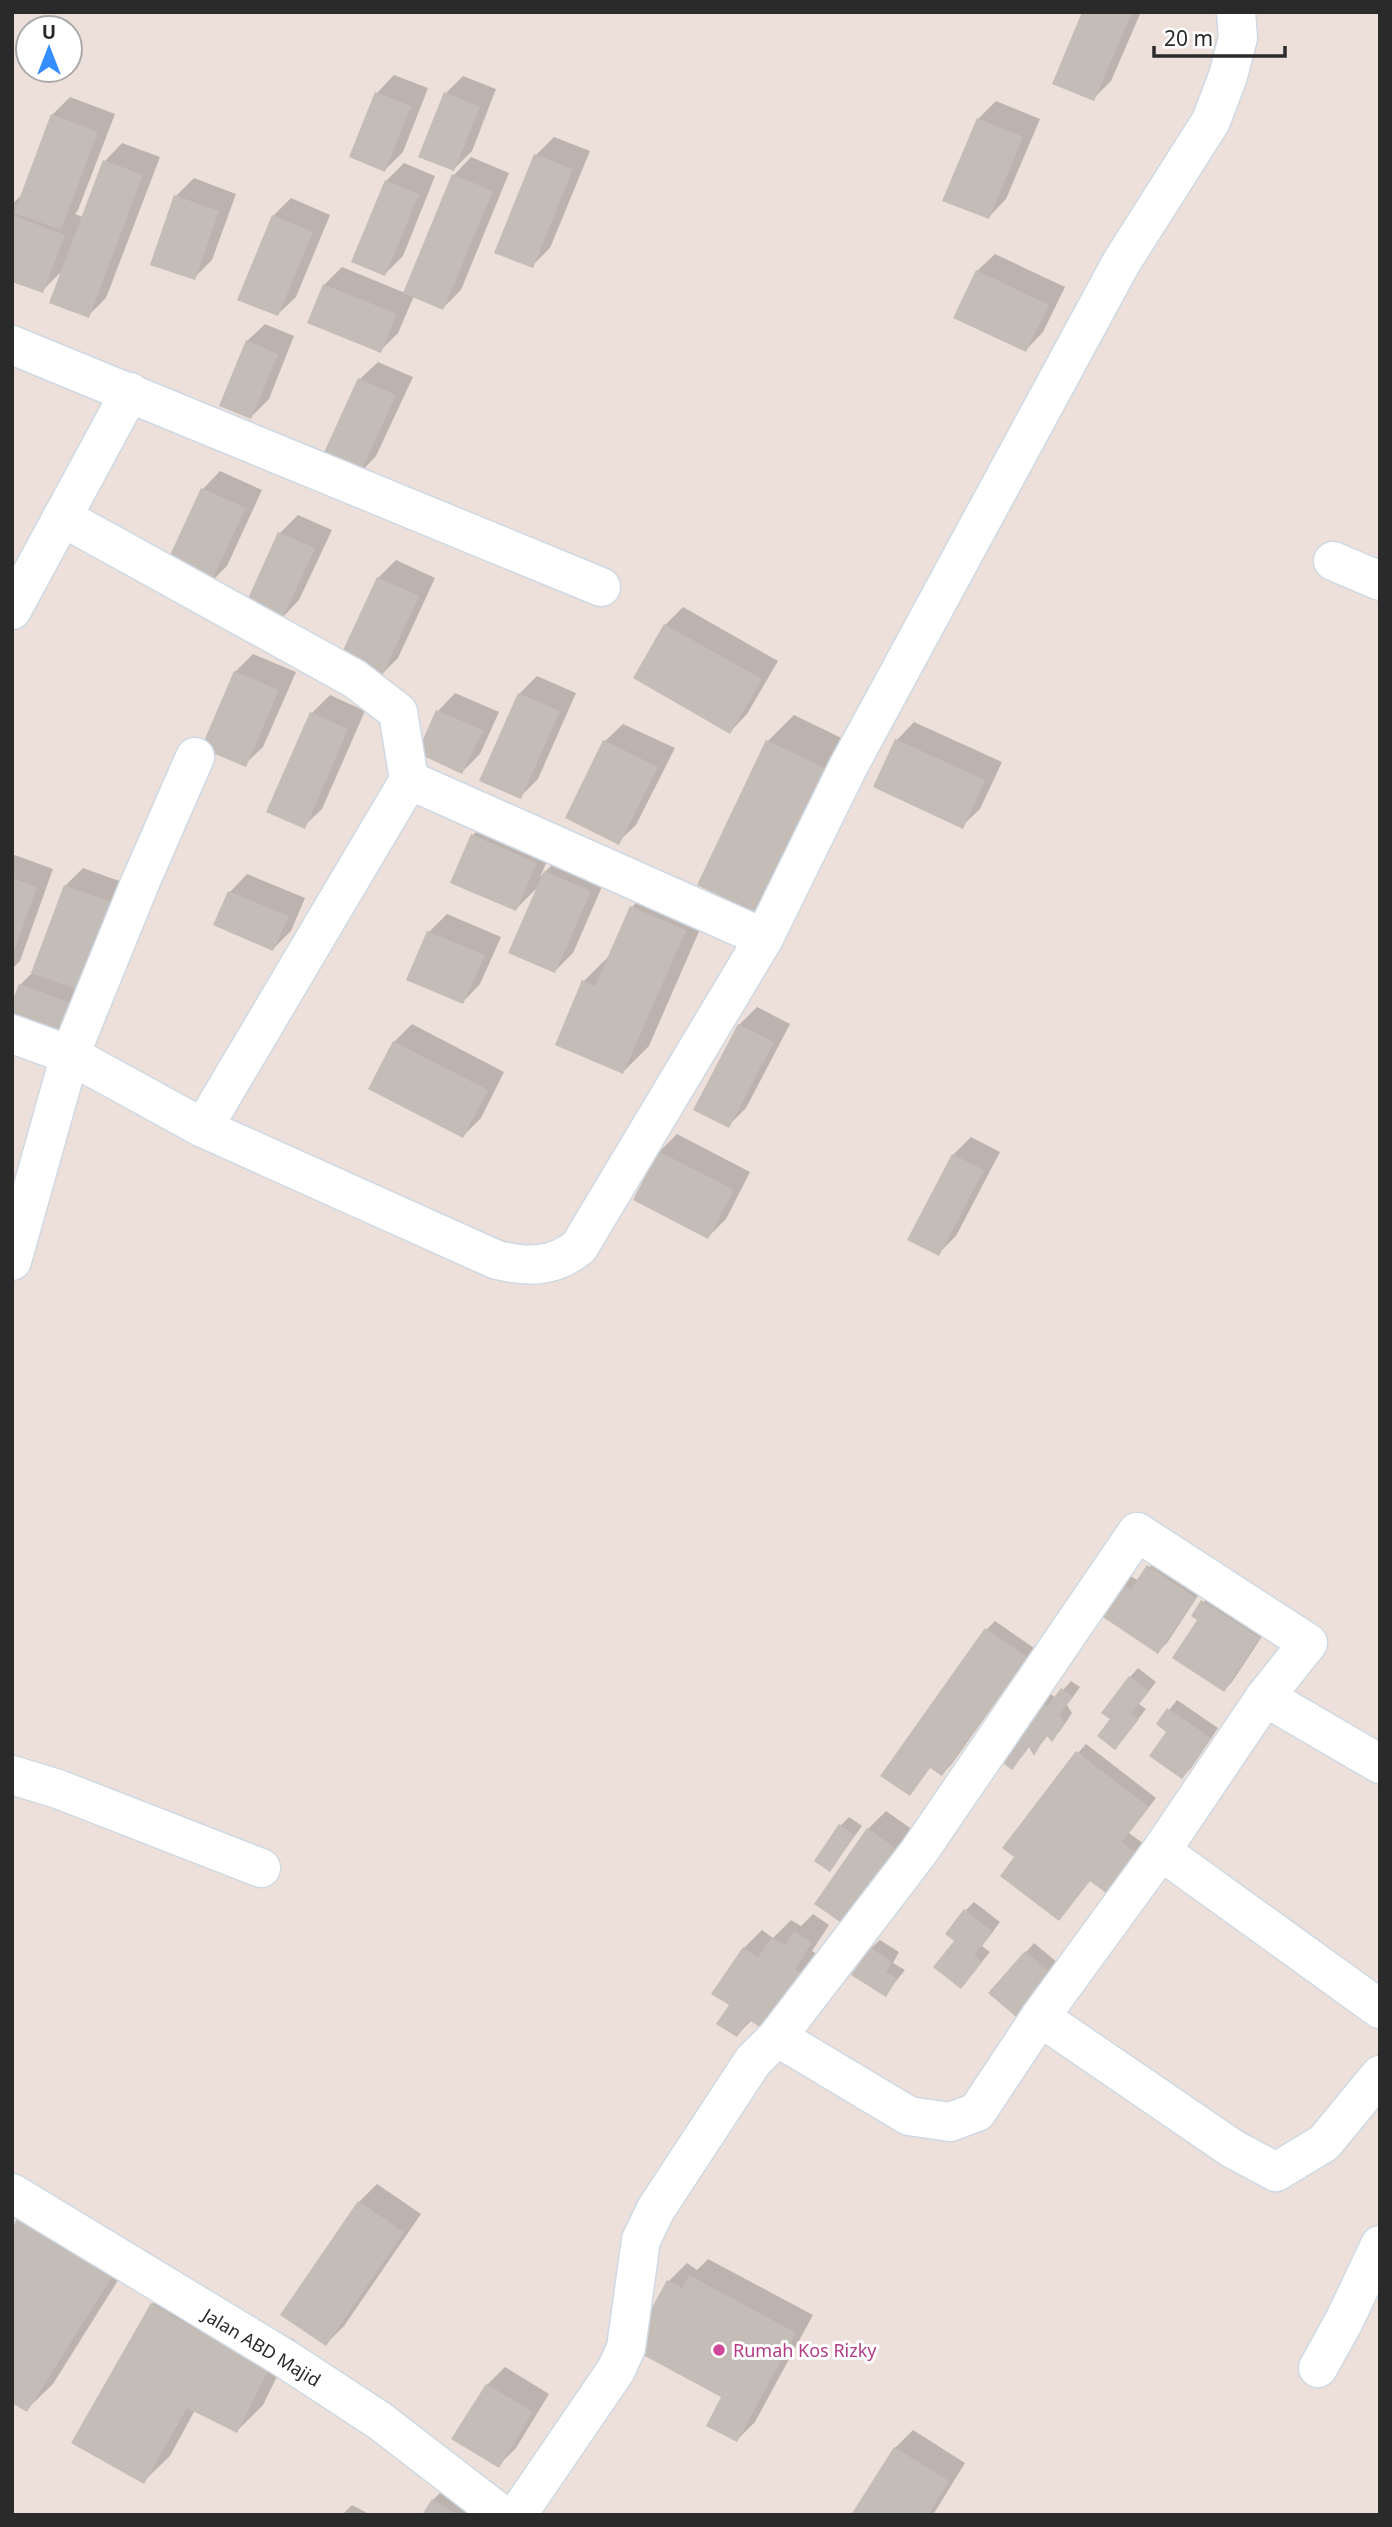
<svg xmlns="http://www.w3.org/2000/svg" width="1392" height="2527" viewBox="0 0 1392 2527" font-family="'Noto Sans',sans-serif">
  <rect width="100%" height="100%" fill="#ede0da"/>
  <g fill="#0003">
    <path d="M 1084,12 L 1141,12 L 1111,81 L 1093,99 Z"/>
    <path d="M 394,75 L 428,88 L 403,152 L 385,170 L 377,93 Z"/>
    <path d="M 463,76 L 496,89 L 472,151 L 454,169 L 446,93 Z"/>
    <path d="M 70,97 L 115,114 L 78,210 L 75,214 L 83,217 L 105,161 L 122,143 L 160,157 L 106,298 L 88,316 L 64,269 L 42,291 L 12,280 L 12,204 L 23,194 L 52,115 Z"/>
    <path d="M 996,101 L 1040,119 L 1006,199 L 989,217 L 978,119 Z"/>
    <path d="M 554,137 L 590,151 L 550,248 L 532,266 L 497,252 L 536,155 Z"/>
    <path d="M 471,157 L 509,173 L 461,290 L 443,308 L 414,296 L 398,333 L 380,351 L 324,285 L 342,267 L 405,293 L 454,175 Z"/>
    <path d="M 404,163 L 435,176 L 403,256 L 385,274 L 386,181 Z"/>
    <path d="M 194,178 L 236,194 L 212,260 L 194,278 L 176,196 Z"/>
    <path d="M 291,198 L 330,215 L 296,297 L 278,314 L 273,216 Z"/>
    <path d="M 995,254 L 1065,287 L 1043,332 L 1026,350 L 977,271 Z"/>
    <path d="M 265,324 L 294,336 L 269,399 L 251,417 L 247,341 Z"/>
    <path d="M 378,362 L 413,377 L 376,456 L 359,474 L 360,379 Z"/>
    <path d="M 220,471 L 262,490 L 227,566 L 209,584 L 203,489 Z"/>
    <path d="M 298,515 L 332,530 L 299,600 L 282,618 L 248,602 L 280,533 Z"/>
    <path d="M 396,560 L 435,578 L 398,658 L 381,675 L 378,578 Z"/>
    <path d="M 683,607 L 778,661 L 747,714 L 730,732 L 635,678 L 665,625 Z"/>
    <path d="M 253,654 L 296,672 L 263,747 L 245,764 L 235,672 Z"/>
    <path d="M 537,676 L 576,693 L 538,779 L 520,797 L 519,694 Z"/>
    <path d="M 455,693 L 499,712 L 480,754 L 462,772 L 419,753 L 438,711 Z"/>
    <path d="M 330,695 L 365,711 L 322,809 L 304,826 L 312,713 Z"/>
    <path d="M 794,715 L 858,746 L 762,915 L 768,741 Z"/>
    <path d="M 914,722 L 1002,762 L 980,809 L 962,826 L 897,740 Z"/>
    <path d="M 623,724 L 675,748 L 636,825 L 618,842 L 605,741 Z"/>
    <path d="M 490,818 L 554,845 L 540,877 L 563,854 L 608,873 L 573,953 L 555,971 L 539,886 L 516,909 L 473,835 Z"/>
    <path d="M 15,855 L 53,869 L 20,961 L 12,969 L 12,857 Z"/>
    <path d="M 83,868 L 133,886 L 74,1025 L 20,985 L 33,972 L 65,886 Z"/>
    <path d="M 247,874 L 305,898 L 291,931 L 273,949 L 215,924 L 230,892 Z"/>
    <path d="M 658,881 L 711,904 L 649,1046 L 623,1072 L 584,981 L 610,955 L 632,907 Z"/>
    <path d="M 447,914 L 501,937 L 480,984 L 463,1002 L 409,979 L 429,932 Z"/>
    <path d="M 757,1007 L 790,1024 L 746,1108 L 728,1126 L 739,1025 Z"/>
    <path d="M 412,1024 L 504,1072 L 481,1118 L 463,1136 L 394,1042 Z"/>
    <path d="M 677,1134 L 750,1172 L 726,1219 L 708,1237 L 659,1152 Z"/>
    <path d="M 971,1137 L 1000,1152 L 956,1236 L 938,1254 L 953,1155 Z"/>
    <path d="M 1157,1558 L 1203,1588 L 1167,1643 L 1158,1651 L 1097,1611 L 1125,1573 L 1139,1581 Z"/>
    <path d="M 1211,1592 L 1267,1629 L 1232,1682 L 1224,1690 L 1199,1620 L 1194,1615 Z"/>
    <path d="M 995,1621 L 1034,1648 L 951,1765 L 942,1774 L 931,1766 L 909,1794 L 987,1629 Z"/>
    <path d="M 1138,1668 L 1156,1682 L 1139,1704 L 1146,1709 L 1123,1739 L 1112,1718 L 1130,1677 Z"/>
    <path d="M 1071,1681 L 1080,1687 L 1067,1705 L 1072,1713 L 1060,1731 L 1052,1739 L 1048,1735 L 1034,1753 L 1030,1746 L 1012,1768 L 1048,1692 L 1056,1698 Z"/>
    <path d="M 1177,1700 L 1218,1728 L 1191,1768 L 1182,1777 L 1168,1731 L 1158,1724 Z"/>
    <path d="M 1086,1744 L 1156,1798 L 1129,1833 L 1144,1844 L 1106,1891 L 1091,1879 L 1017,1857 L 1078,1753 Z"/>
    <path d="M 886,1811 L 913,1830 L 861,1904 L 868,1829 Z"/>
    <path d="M 849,1817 L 862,1826 L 830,1870 L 840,1826 Z"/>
    <path d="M 974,1902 L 1000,1922 L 982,1946 L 990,1952 L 969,1978 L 957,1941 L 966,1910 Z"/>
    <path d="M 813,1914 L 829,1925 L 812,1951 L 824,1959 L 760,2026 L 752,2020 L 737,2035 L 731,2005 L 744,1948 L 762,1930 L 773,1938 L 791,1920 L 801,1926 Z"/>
    <path d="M 880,1940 L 899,1952 L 893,1963 L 905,1970 L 885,1995 L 871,1948 Z"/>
    <path d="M 1034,1943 L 1064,1968 L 1029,2010 L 1026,1952 Z"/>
    <path d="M 377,2184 L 421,2214 L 344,2326 L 326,2344 L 359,2202 Z"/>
    <path d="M 46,2193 L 137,2250 L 53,2384 L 26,2410 Z"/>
    <path d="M 708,2259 L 813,2315 L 755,2422 L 737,2440 L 724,2396 L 633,2348 L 669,2281 L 687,2263 L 697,2270 Z"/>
    <path d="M 179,2278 L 221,2304 L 295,2340 L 263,2405 L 237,2431 L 195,2410 L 170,2456 L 143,2482 L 152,2304 Z"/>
    <path d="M 505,2367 L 549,2394 L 516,2448 L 498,2466 L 487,2385 Z"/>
    <path d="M 913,2430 L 965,2463 L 933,2515 L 853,2515 L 895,2448 Z"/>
    <path d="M 451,2482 L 503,2515 L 424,2515 L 433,2500 Z"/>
    <path d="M 352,2505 L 371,2515 L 342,2515 Z"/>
  </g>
  <g fill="#c4bcb6">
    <path d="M 1082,12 L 1132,12 L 1094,101 L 1052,84 Z"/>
    <path d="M 375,92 L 411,106 L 385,172 L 349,157 Z"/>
    <path d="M 444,92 L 480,107 L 454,171 L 418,157 Z"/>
    <path d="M 51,114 L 98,132 L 61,230 L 14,213 Z"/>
    <path d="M 977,118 L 1023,137 L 989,219 L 942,201 Z"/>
    <path d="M 534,154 L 573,169 L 533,268 L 494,253 Z"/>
    <path d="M 103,160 L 143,175 L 89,318 L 49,303 Z"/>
    <path d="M 452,174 L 493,191 L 443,310 L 403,293 Z"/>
    <path d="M 385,180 L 419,194 L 385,276 L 351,262 Z"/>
    <path d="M 174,195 L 219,211 L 195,280 L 150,265 Z"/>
    <path d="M 12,215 L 65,235 L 43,293 L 12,282 Z"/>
    <path d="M 272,215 L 313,232 L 278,316 L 237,300 Z"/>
    <path d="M 976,270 L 1049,305 L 1026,352 L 953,318 Z"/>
    <path d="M 323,284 L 397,314 L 381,353 L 307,323 Z"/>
    <path d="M 246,340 L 278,354 L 251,419 L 219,406 Z"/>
    <path d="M 358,378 L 396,395 L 359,476 L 321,459 Z"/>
    <path d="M 201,488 L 246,508 L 209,586 L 165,566 Z"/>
    <path d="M 278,532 L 315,548 L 282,620 L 246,603 Z"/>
    <path d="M 377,577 L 419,596 L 381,678 L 339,659 Z"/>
    <path d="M 664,624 L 762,679 L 730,734 L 633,678 Z"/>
    <path d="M 234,671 L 279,690 L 246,767 L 201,748 Z"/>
    <path d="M 518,693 L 560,711 L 521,799 L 479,781 Z"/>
    <path d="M 436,710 L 483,730 L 462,774 L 417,753 Z"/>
    <path d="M 310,712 L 348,729 L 305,829 L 266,812 Z"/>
    <path d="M 895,739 L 985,780 L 963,829 L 873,787 Z"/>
    <path d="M 603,740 L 658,767 L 619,845 L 565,818 Z"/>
    <path d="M 766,740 L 833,772 L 763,917 L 697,885 Z"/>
    <path d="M 471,834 L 537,863 L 516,911 L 450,883 Z"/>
    <path d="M 544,871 L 591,891 L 555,973 L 508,953 Z"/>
    <path d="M 12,878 L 37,887 L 13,954 L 12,954 Z"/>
    <path d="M 64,885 L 116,904 L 84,992 L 31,973 Z"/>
    <path d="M 228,891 L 289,916 L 273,951 L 213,925 Z"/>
    <path d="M 630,906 L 686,930 L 623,1074 L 555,1045 L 582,980 L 595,986 Z"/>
    <path d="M 427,931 L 485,955 L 463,1004 L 406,980 Z"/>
    <path d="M 19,984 L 72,1003 L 56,1045 L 12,1028 L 12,1002 Z"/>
    <path d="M 738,1024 L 774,1042 L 729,1128 L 693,1110 Z"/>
    <path d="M 393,1041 L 488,1090 L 463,1138 L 368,1089 Z"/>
    <path d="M 658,1151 L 734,1190 L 708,1239 L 633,1200 Z"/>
    <path d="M 952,1154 L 984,1170 L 939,1256 L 907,1240 Z"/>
    <path d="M 1147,1565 L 1196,1598 L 1158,1654 L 1094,1611 L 1115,1580 L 1131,1589 Z"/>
    <path d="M 1201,1600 L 1260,1638 L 1224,1692 L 1172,1658 L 1197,1620 L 1191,1616 Z"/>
    <path d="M 985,1628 L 1027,1657 L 942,1776 L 930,1768 L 910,1796 L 880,1776 Z"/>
    <path d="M 1129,1676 L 1149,1691 L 1131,1714 L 1139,1719 L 1115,1750 L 1097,1736 L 1110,1719 L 1101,1713 Z"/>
    <path d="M 1061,1688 L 1073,1697 L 1059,1715 L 1065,1723 L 1052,1742 L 1046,1735 L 1034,1756 L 1029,1747 L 1012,1770 L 995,1757 L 1038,1699 L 1048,1706 Z"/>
    <path d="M 1167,1708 L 1211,1738 L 1182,1779 L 1149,1756 L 1166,1732 L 1156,1724 Z"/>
    <path d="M 1076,1751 L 1149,1807 L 1122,1842 L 1137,1853 L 1106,1893 L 1090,1881 L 1059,1921 L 1000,1876 L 1014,1857 L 1002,1848 Z"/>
    <path d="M 839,1824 L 855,1835 L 830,1872 L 814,1861 Z"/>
    <path d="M 867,1828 L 897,1849 L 843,1924 L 814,1904 Z"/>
    <path d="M 964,1909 L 993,1932 L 974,1955 L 982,1962 L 961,1989 L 933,1967 L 954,1941 L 945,1934 Z"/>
    <path d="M 794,1931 L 812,1943 L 795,1969 L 808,1977 L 784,2012 L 775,2006 L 761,2028 L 749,2020 L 737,2037 L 716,2024 L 729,2005 L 711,1994 L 743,1947 L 758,1957 L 772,1937 L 785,1945 Z"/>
    <path d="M 870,1947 L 892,1962 L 886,1972 L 897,1979 L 886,1997 L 851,1975 Z"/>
    <path d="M 1025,1951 L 1057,1978 L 1021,2021 L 988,1993 Z"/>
    <path d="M 358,2201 L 404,2232 L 326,2346 L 280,2315 Z"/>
    <path d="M 18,2218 L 112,2277 L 27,2412 L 12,2403 L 12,2227 Z"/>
    <path d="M 689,2275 L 796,2333 L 737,2442 L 706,2426 L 721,2397 L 630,2348 L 667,2280 L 682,2288 Z"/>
    <path d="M 151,2303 L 195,2329 L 270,2367 L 237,2433 L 187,2408 L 144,2484 L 71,2443 Z"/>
    <path d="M 486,2384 L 533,2412 L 499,2468 L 451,2439 Z"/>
    <path d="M 894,2447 L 949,2481 L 928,2515 L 851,2515 Z"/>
    <path d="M 432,2499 L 458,2515 L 422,2515 Z"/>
  </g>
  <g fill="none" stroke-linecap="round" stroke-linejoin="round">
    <g stroke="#cfd9e4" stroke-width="41">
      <g id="minor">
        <path d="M 12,345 L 601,587"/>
        <path d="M 62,517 L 355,679 L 398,712 L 409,780"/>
        <path d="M 1333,561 L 1380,581"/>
        <path d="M 12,610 L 130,392"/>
        <path d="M 12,1034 L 70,1055 L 203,1128 L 497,1260 C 528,1267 553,1268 579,1247 L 764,938 L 848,767 L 1121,263 L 1211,121 L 1228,76 L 1238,38 L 1236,12"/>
        <path d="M 203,1128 L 409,780 L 764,938"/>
        <path d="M 12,1261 L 70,1055 L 140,883 L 195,757"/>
        <path d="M 1265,1697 L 1380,1764"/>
        <path d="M 12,1775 L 58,1789 L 261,1868"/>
        <path d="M 1161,1851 L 1380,2009"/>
        <path d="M 1040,2017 L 1233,2149 L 1276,2172 L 1324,2143 L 1380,2075"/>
        <path d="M 12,2193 L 284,2358 L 380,2421 L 502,2515"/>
        <path d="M 1318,2368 L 1344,2321 L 1380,2245"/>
        <path d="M 517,2515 L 616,2370 L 626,2348 L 641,2240 L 656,2209 L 753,2061 L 777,2037 L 918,1853 L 1137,1532 L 1308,1643 L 1265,1697 L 1161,1851 L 1040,2017 L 977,2112 L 950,2122 L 909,2116 L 777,2037"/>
      </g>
    </g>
    <use href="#minor" stroke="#fff" stroke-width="38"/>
  </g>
  <circle fill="#d1479c" stroke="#fff" stroke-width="2.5" cx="719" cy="2350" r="7"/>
  <g text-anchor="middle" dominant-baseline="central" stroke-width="6" stroke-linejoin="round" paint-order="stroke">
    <g font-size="18" fill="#2a2a2a" stroke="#fff">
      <text transform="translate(262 2347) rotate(31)">Jalan ABD Majid</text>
    </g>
    <g font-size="18" fill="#b23c85" stroke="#fff" text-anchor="start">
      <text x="733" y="2350">Rumah Kos Rizky</text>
    </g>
  </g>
  <rect width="1392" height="2527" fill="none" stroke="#2a2a2a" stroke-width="28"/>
  <g transform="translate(49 49)"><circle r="33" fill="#ffffff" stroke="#aaaaaa" stroke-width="2"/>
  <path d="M0-5L12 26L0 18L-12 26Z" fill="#358eff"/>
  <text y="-10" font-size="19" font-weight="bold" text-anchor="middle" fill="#2a2a2a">U</text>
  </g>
  <path d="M1154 46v10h131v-10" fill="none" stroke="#2a2a2a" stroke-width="3.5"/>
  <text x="1164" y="46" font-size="21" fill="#2a2a2a" stroke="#ffffff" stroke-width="5" paint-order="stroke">20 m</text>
</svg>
